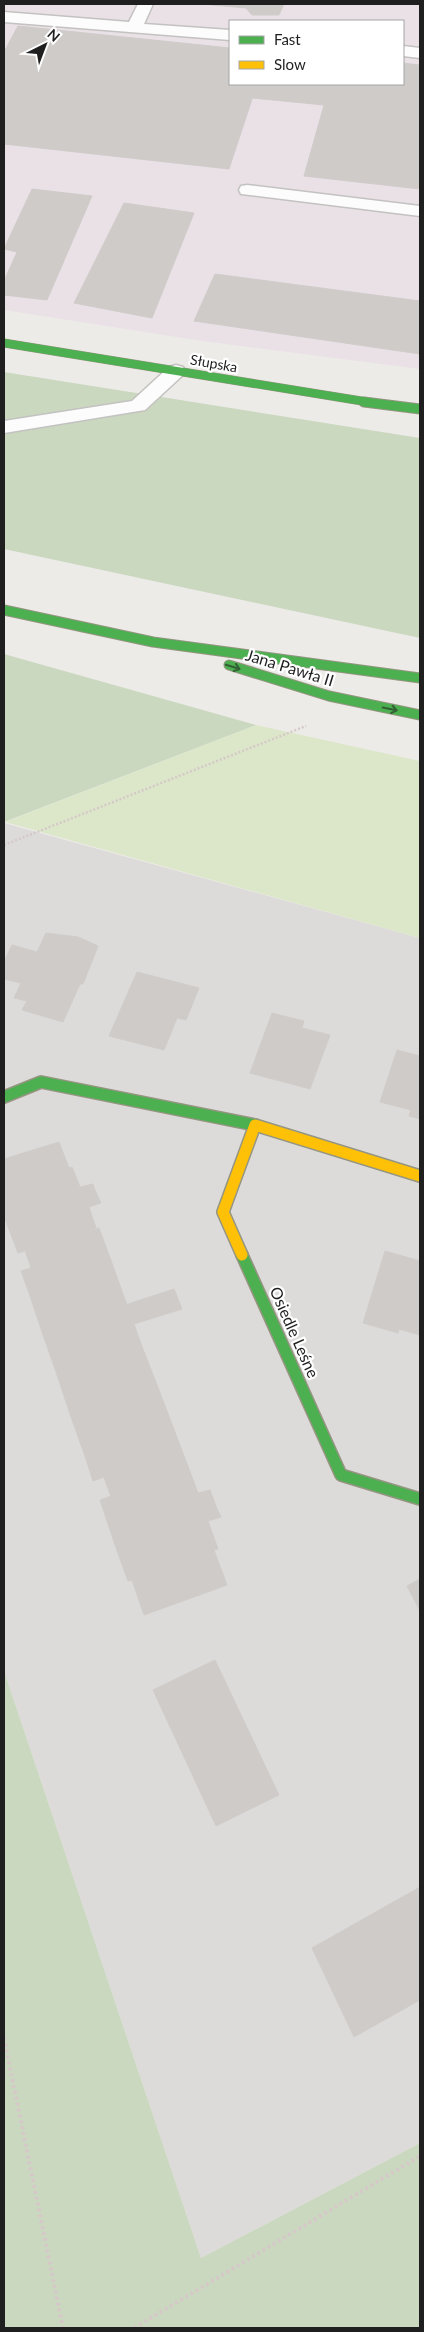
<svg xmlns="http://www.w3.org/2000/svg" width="424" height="2332" viewBox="0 0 424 2332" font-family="Lato,sans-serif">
  <rect width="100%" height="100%" fill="#edebe8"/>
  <path fill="#dcdbd9" d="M 4,823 L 420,938 L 420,2143 L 201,2258 L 4,1671 Z"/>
  <path fill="#eae1e7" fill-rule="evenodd" d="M 4,4 L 420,4 L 420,369 L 202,341 L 4,310 ZM 230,21 L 403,21 L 403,84 L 230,84 Z"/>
  <path fill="#dce7ca" d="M 256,725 L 420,761 L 420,938 L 5,822 Z"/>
  <g fill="#cbd8c0">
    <path d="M 4,372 L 420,438 L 420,638 L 4,549 Z"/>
    <path d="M 4,654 L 256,725 L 4,822 Z"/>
    <path d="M 4,1671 L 201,2258 L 420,2143 L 420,2328 L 4,2328 Z"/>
  </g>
  <g fill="#cecbc9" stroke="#d0ccca">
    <path d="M 202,4 L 284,4 L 279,15 L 252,15 L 246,8 Z"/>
    <path d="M 18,26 L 230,48 L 230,84 L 257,84 L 229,169 L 4,144 L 4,52 Z"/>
    <path d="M 403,63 L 420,65 L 420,189 L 304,176 L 324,105 L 252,98 L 257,84 L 403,84 Z"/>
    <path d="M 4,119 L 20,121 L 9,144 L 4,144 Z"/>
    <path d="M 32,189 L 92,196 L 47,300 L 4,295 L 4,281 L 17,252 L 4,249 Z"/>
    <path d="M 124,203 L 194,213 L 152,318 L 74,303 Z"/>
    <path d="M 215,274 L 420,301 L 420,354 L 194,321 Z"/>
    <path d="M 46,933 L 78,937 L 98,946 L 83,984 L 80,984 L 63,1022 L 22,1010 L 27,1001 L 14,998 L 21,983 L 4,979 L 4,962 L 12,945 L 37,952 Z"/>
    <path d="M 137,972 L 199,988 L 186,1020 L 177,1018 L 164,1050 L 109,1036 Z"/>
    <path d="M 272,1013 L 304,1021 L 302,1028 L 330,1035 L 310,1089 L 250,1073 Z"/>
    <path d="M 397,1050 L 420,1056 L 420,1119 L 409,1116 L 411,1110 L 380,1102 Z"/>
    <path d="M 59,1142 L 69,1168 L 72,1167 L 80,1187 L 93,1184 L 94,1188 L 4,1216 L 4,1159 Z"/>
    <path d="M 94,1188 L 101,1203 L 89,1207 L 96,1228 L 18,1253 L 4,1216 Z"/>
    <path d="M 99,1228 L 113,1266 L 29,1293 L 21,1271 L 31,1268 L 25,1250 Z"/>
    <path d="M 385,1251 L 420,1261 L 420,1335 L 399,1329 L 398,1333 L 363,1323 Z"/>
    <path d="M 113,1266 L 127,1305 L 42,1332 L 29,1293 Z"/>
    <path d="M 174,1289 L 182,1309 L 134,1324 L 141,1344 L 56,1372 L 42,1332 Z"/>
    <path d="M 141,1344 L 157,1385 L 70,1414 L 56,1372 Z"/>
    <path d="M 157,1385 L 173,1427 L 85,1456 L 70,1414 Z"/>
    <path d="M 173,1427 L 189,1469 L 111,1497 L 104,1477 L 93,1481 L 85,1456 Z"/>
    <path d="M 189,1469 L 198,1493 L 210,1490 L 217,1509 L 115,1545 L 100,1500 Z"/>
    <path d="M 217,1509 L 221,1517 L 208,1521 L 218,1549 L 214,1550 L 227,1585 L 144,1615 L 132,1580 L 128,1581 L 115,1545 Z"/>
    <path d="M 420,1579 L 420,1611 L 407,1586 Z"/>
    <path d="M 215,1660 L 279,1795 L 216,1826 L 153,1690 Z"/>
    <path d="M 420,1887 L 420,2000 L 354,2037 L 312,1948 Z"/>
  </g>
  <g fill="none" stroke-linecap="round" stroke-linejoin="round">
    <g stroke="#c3c2c0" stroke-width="3">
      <g id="lane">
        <path d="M 138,4 L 153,4 L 144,24 L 230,30 L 230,40 L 4,22 L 4,12 L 129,22 Z"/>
        <path d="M 403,46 L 420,48 L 420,58 L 403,56 Z"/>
        <path d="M 247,185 L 420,206 L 420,216 L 241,194 L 239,190 L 241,186 Z"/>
        <path d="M 176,365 L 183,367 L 185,371 L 183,375 L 145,410 L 4,433 L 4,421 L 132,401 L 169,367 Z"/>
      </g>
    </g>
    <g stroke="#959582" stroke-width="9">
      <path id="fast-far2" d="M 4,343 L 374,403"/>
    </g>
    <g stroke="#959582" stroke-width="11">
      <g id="fast-far1">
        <path d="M 364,402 L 420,409"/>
        <path d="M 4,610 L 153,642 L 420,678"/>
        <path d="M 229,665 L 329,696 L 420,715"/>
      </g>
    </g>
    <g stroke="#959582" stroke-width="14">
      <g id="fast">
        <path d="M 4,1097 L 41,1082 L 255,1125"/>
        <path d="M 242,1255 L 341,1475 L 420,1499"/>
      </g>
    </g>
    <g stroke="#959582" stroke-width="14">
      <path id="slow" d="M 242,1255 L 223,1212 L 255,1125 L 420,1176"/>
    </g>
    <path stroke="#d5c9c8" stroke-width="2.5" stroke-dasharray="2 2" stroke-linecap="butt" d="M 4,845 L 306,726"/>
    <g stroke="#d5c9c8" stroke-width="4" stroke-dasharray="3 3" stroke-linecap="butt">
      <path d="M 4,2038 L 63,2328"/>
      <path d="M 134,2328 L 420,2156"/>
    </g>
    <use href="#lane" fill="#fcfcfc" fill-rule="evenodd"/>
    <use href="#fast-far2" stroke="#4caf50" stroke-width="8"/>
    <use href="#fast-far1" stroke="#4caf50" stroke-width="9"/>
    <use href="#fast" stroke="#4caf50" stroke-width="11"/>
    <use href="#slow" stroke="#ffc107" stroke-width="11"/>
  </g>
  <defs><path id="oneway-shaft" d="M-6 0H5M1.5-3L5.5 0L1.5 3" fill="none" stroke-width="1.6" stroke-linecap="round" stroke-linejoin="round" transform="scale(1.25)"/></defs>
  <g stroke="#336035">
    <use href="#oneway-shaft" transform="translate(233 667) rotate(17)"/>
    <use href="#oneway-shaft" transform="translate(390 709) rotate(12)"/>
  </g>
  <g text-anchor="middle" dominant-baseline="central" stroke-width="4.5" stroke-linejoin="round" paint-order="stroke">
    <g font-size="14" fill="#1f1f1f" stroke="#fff">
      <text transform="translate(214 363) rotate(10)">Słupska</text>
    </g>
    <g font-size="16" fill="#1f1f1f" stroke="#fff">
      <text transform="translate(290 667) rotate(17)">Jana Pawła II</text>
      <text transform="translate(295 1332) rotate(66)">Osiedle Leśne</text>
    </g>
  </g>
  <rect width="424" height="2332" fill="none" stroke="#1f1f1f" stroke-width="10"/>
  <rect x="229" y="20" width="175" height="65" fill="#ffffff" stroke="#a5a5a5"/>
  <rect x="239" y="36" width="25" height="8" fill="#4caf50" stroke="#a5a5a5"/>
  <text x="274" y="45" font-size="15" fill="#1f1f1f">Fast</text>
  <rect x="239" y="61" width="25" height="8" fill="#ffc107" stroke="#a5a5a5"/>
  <text x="274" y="70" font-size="15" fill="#1f1f1f">Slow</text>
  <g transform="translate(45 45) rotate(42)" stroke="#ffffff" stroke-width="4" paint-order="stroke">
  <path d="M0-4L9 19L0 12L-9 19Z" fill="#1f1f1f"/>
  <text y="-8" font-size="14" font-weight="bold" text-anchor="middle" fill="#1f1f1f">N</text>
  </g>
</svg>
